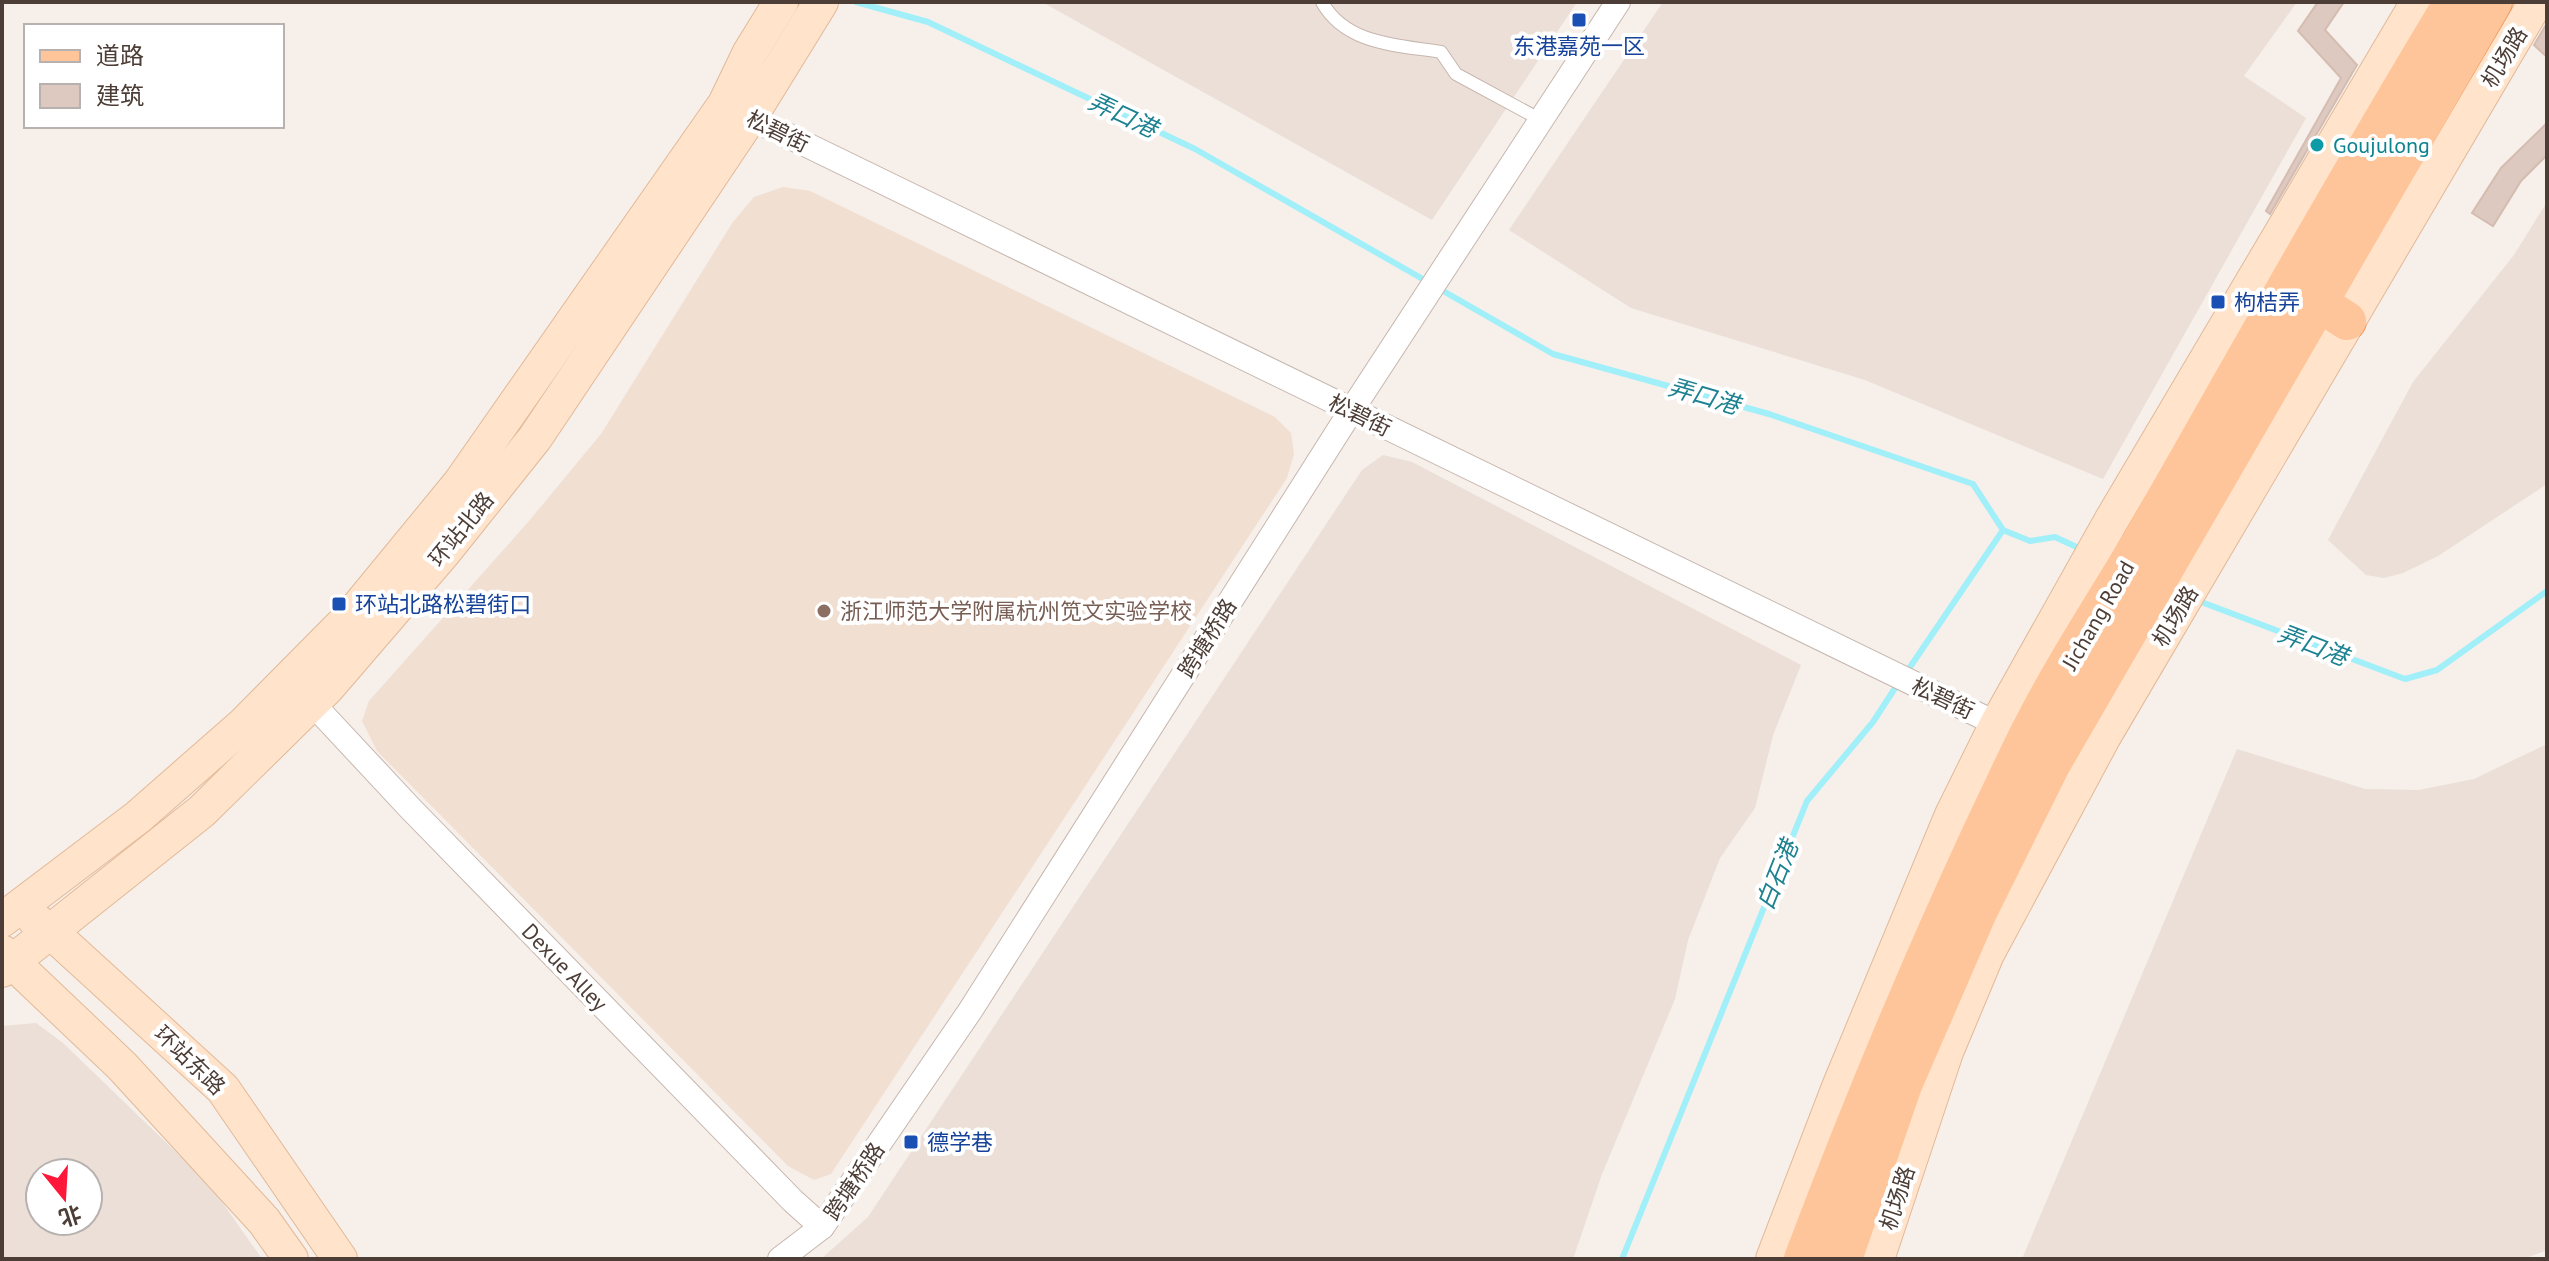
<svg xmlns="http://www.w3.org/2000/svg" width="2549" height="1261" viewBox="0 0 2549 1261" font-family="'PT Sans','Noto Sans SC',sans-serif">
  <rect width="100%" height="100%" fill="#f6efea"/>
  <g fill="#ebdfd7" fill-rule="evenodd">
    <path d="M 1042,2 L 1577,2 L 1432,220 Z"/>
    <path d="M 1663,2 L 2297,2 L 2244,76 L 2306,118 L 2103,479 L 1865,380 L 1631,308 L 1509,230 Z"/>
    <path d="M 2547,202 L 2547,484 L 2438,556 L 2403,573 L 2384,578 L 2366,575 L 2328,540 L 2413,382 L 2514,255 Z"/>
    <path d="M 1383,455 L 1412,462 L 1801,665 L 1773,735 L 1755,808 L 1720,858 L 1688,940 L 1675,999 L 1602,1174 L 1573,1259 L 821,1259 L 868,1217 L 1362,470 Z"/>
    <path d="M 2547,744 L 2547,1250 L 2523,1259 L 2022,1259 L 2237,749 L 2365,789 L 2419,790 L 2474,779 Z"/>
    <path d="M 36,1023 L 63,1043 L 210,1185 L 262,1259 L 2,1259 L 2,1026 ZM 40,1173 L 88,1173 L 88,1221 L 40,1221 Z"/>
  </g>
  <path fill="#f1dfd2" d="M 783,187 L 810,191 L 1275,417 L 1291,433 L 1294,454 L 1287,478 L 831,1174 L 814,1180 L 788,1166 L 377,751 L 362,721 L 369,701 L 529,521 L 601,434 L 733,222 L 754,197 Z"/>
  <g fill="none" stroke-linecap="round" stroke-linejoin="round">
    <g stroke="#a0eff9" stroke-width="6">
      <path d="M 856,2 L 928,22 L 1195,149 L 1428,282"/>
      <path d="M 1438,288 L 1553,354 L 1769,414 L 1973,484 L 2003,530 L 2030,541 L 2055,537 L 2083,550"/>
      <path d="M 2196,600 L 2405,679 L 2437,670 L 2547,591"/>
      <path d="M 1906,673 L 2003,530"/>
      <path d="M 1622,1259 L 1807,801 L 1873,722 L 1899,682"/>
    </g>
  </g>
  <g fill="#ddc9c0" stroke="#d5bcb0" stroke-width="2">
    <path d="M 2318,2 L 2344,2 L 2325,30 L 2357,65 L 2270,214 L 2266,211 L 2341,78 L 2298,31 Z"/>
    <path d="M 2547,23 L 2547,57 L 2534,45 Z"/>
    <path d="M 2547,123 L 2547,155 L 2521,181 L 2493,226 L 2472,213 L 2501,168 Z"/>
  </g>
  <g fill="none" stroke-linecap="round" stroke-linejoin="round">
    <g stroke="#c6b6ae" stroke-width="14">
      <path id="lane" d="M 1322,2 C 1346,45 1398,45 1441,52 L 1456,74 L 1541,120"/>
    </g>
    <g stroke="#c6b6ae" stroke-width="26">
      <g id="street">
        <path d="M 737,111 L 1997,724"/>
        <path d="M 312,703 L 409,807 L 793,1201 L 822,1227"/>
        <path d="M 780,1259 L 822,1227 L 970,1011 L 1351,411 L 1618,2"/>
      </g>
    </g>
    <g stroke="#e2b998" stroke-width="36">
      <g id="secondary">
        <path d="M 2,920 L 138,817 L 244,724 L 350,617 L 460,483 L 725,104 L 749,54 L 781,2"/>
        <path d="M 35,920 L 51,932 L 223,1089 L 340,1259"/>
        <path d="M 2,952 L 122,1066 L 264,1221 L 291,1259"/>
        <path d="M 2,970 L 202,811 L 327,688 L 444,552 L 535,438 L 750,117 L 821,2"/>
        <path d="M 1773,1259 L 1839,1087 L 1952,815 L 1997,724 L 2111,521 L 2418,2"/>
        <path d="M 1877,1259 L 1946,1052 L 1987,954 L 2104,736 L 2536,2"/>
      </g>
    </g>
    <g stroke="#f2995c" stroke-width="40">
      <g id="primary">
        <path d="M 2318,302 L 2347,321"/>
        <path d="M 1803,1259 C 1870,1081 1944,906 2028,735 C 2066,659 2115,588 2157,514 C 2254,343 2351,171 2453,2"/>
        <path d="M 1843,1259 L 1903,1085 L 1978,912 L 2051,765 L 2493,2"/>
      </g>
    </g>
    <use href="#lane" stroke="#fff" stroke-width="12"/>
    <use href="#street" stroke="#fff" stroke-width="24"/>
    <use href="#secondary" stroke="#ffe3cb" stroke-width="34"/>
    <use href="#primary" stroke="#ffc59a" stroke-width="38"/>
  </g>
  <g fill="#1a4fb4" stroke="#fff" stroke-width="3">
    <rect x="1571" y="12" width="16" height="16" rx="4"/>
    <rect x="2210" y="294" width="16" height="16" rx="4"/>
    <rect x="331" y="596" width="16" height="16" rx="4"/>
    <rect x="903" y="1134" width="16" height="16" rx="4"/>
  </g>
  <circle fill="#0f9aa8" stroke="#fff" stroke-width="3" cx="2317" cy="145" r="8"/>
  <circle fill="#8d6e63" stroke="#fff" stroke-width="3" cx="824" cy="611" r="8"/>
  <g text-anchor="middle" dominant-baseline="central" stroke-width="8" stroke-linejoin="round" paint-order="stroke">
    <g font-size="22" fill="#164399" stroke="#fff" text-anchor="start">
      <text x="1579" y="46" text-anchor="middle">东港嘉苑一区</text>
      <text x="2234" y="302">枸桔弄</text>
      <text x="355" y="604">环站北路松碧街口</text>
      <text x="927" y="1142">德学巷</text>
    </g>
    <g font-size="22" fill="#4c3d36" stroke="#fff">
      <text transform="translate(2504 57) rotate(-59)">机场路</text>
      <text transform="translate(778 131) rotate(26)">松碧街</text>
      <text transform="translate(1360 415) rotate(26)">松碧街</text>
      <text transform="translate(461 529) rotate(-51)">环站北路</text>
      <text transform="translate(2098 615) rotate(-60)">Jichang Road</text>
      <text transform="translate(2175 616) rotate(-59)">机场路</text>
      <text transform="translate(1207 638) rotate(-58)">跨塘桥路</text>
      <text transform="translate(1943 698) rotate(25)">松碧街</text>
      <text transform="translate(565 967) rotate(46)">Dexue Alley</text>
      <text transform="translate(190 1060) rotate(44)">环站东路</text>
      <text transform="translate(854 1181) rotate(-56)">跨塘桥路</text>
      <text transform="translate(1897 1198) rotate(-72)">机场路</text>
    </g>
    <g font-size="22" fill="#0d838f" stroke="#fff" text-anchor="start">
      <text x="2333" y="145">Goujulong</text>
    </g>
    <g font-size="22" fill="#785e54" stroke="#fff" text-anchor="start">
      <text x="840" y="611">浙江师范大学附属杭州笕文实验学校</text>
    </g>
    <g font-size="24" font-style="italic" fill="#1c8190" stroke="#fff">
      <text transform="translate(1123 115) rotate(25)">弄口港</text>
      <text transform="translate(1704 396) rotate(16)">弄口港</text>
      <text transform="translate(2313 645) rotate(21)">弄口港</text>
      <text transform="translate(1777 875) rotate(-68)">白石港</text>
    </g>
  </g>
  <rect width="2549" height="1261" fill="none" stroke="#4c3d36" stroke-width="8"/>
  <rect x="24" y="24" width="260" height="104" fill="#ffffff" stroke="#b7b1af" stroke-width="2"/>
  <rect x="40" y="50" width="40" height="12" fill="#ffc59a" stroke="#b7b1af" stroke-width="2"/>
  <text x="96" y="64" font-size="24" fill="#4c3d36">道路</text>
  <rect x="40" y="84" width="40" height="24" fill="#ddc9c0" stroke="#b7b1af" stroke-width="2"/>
  <text x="96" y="104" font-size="24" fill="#4c3d36">建筑</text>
  <g transform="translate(64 1197) rotate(162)"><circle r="38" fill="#ffffff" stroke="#b7b1af" stroke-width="2"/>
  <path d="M0-6L14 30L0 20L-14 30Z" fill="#ff1839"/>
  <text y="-12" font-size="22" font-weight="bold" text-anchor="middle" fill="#4c3d36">北</text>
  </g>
</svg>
